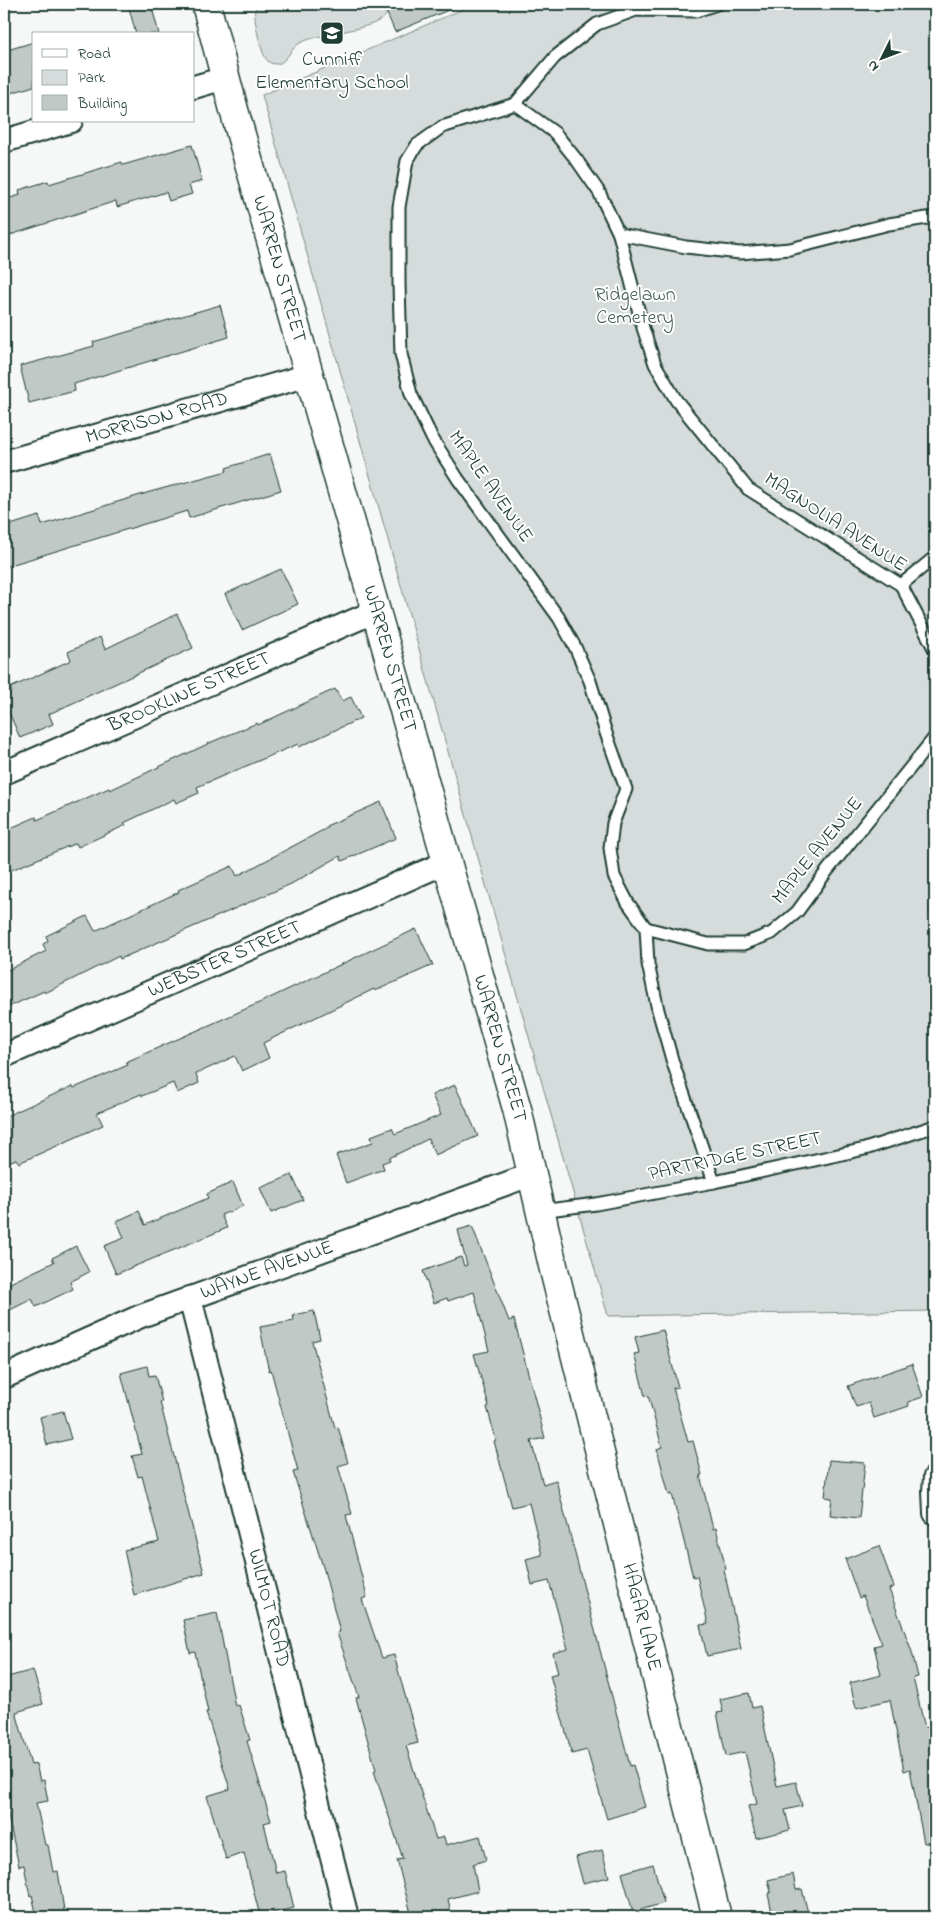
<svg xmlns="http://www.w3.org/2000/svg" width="939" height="1921" viewBox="0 0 939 1921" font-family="'Indie Flower',sans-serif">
  <rect width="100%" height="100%" fill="#f6f7f7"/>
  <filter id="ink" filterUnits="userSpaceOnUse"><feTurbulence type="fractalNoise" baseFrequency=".02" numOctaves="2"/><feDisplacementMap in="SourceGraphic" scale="10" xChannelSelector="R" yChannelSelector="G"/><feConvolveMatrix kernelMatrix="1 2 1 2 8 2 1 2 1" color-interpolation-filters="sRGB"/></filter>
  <g filter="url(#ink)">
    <g fill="#d6dcdb" stroke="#7a8c88">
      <path d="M 261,4 L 386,4 C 386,7 388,12 386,15 C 377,30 317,33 300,43 C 291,48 288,60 278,64 C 274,64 270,64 267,60 C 261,54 253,17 255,9 Z"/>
      <path d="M 475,4 L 935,4 L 935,1311 L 608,1316 L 262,95 Z"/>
    </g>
    <g fill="#c0c9c6" stroke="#1f3d34">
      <path d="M 128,4 L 151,4 L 159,34 L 136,34 Z"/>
      <path d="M 383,4 L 463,4 L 395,32 Z"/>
      <path d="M 34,42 L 34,86 L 4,95 L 4,51 Z"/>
      <path d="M 192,145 L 202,181 L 189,185 L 192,194 L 169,201 L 166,192 L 117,207 L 116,201 L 4,237 L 4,200 L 20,195 L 19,190 L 48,181 L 49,184 L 122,162 L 123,165 Z"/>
      <path d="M 220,305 L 229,337 L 74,384 L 75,391 L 29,403 L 20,366 L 94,346 L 93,342 Z"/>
      <path d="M 270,454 L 281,490 L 189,518 L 187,511 L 4,567 L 4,527 L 39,516 L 42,525 L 150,492 L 227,471 L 226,468 Z"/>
      <path d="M 281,569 L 298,604 L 242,630 L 225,594 Z"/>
      <path d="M 177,614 L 193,648 L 49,714 L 53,724 L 20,738 L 4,701 L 4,696 L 12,692 L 10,688 L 71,660 L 68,652 L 100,637 L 105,649 Z"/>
      <path d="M 335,689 L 342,701 L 351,697 L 361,718 L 299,747 L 298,744 L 197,787 L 199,793 L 176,803 L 174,799 L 124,823 L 126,825 L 78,847 L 76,843 L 4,873 L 4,831 L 36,817 L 37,820 L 109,788 L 110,790 L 214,741 L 257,723 L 258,725 Z"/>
      <path d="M 381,802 L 396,838 L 342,861 L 340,856 L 291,884 L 120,959 L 119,956 L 45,993 L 44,991 L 4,1009 L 4,972 L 46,951 L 43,944 L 48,941 L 46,936 L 87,916 L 95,931 L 179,892 L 178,890 L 232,866 L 237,876 L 327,828 L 326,826 Z"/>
      <path d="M 416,929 L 433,965 L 375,991 L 374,989 L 263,1043 L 269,1058 L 242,1071 L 235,1056 L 196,1074 L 199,1083 L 177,1093 L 173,1083 L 142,1096 L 141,1094 L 97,1113 L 103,1125 L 19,1163 L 16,1159 L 4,1164 L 4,1117 L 73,1086 L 74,1088 L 128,1065 L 126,1062 L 259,1003 Z"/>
      <path d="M 455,1085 L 478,1136 L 435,1155 L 428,1139 L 389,1158 L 390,1160 L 382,1163 L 384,1169 L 346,1183 L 336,1155 L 373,1142 L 371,1136 L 392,1128 L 395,1134 L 441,1115 L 432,1095 Z"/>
      <path d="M 292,1175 L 303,1200 L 271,1213 L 260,1188 Z"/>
      <path d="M 233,1182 L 243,1206 L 221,1215 L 227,1228 L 116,1274 L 104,1246 L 124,1238 L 117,1221 L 139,1211 L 145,1225 L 208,1198 L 207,1194 Z"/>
      <path d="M 472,1226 L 509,1321 L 514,1319 L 545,1438 L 531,1441 L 543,1484 L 556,1480 L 630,1766 L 633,1765 L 645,1807 L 607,1819 L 587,1750 L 572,1754 L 550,1675 L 558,1673 L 553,1653 L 568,1649 L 549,1581 L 532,1585 L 526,1559 L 542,1555 L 529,1503 L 512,1507 L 494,1441 L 496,1440 L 487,1407 L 489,1406 L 474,1354 L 489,1351 L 474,1292 L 448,1301 L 447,1298 L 434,1303 L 423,1271 L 461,1257 L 464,1266 L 467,1265 L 458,1230 Z"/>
      <path d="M 76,1246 L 89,1272 L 70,1282 L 73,1289 L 36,1307 L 32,1299 L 4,1313 L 4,1286 L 54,1262 L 52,1258 Z"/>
      <path d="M 314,1311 L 320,1339 L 312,1341 L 335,1428 L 338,1427 L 348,1463 L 338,1466 L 352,1514 L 346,1515 L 367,1597 L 362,1599 L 382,1658 L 394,1655 L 418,1743 L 406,1746 L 436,1839 L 444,1837 L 446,1845 L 480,1836 L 486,1860 L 473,1864 L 478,1891 L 448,1899 L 452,1917 L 412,1917 L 397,1860 L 403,1859 L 374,1771 L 376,1770 L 356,1698 L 359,1697 L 337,1633 L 340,1632 L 324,1570 L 293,1472 L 298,1471 L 271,1370 L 269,1371 L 265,1353 L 260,1327 L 294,1321 L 293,1315 Z"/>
      <path d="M 663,1330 L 678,1387 L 673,1388 L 688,1442 L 693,1441 L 702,1475 L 700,1475 L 713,1529 L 716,1528 L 726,1569 L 724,1570 L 741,1649 L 707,1656 L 700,1625 L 708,1624 L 697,1576 L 693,1577 L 672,1494 L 669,1495 L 657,1449 L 662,1447 L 648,1395 L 645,1396 L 634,1354 L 639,1353 L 635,1337 Z"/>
      <path d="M 912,1364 L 923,1397 L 908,1402 L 909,1406 L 874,1418 L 869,1403 L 856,1407 L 848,1386 Z"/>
      <path d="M 147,1366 L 149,1376 L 155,1375 L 162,1402 L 160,1402 L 204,1573 L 134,1595 L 124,1550 L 159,1542 L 142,1476 L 138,1477 L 132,1456 L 142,1454 L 121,1373 Z"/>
      <path d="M 63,1411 L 71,1439 L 47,1445 L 40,1417 Z"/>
      <path d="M 829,1460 L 865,1463 L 859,1518 L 830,1515 L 832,1498 L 825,1497 Z"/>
      <path d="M 879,1546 L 894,1587 L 889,1589 L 912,1652 L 918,1677 L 913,1678 L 925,1728 L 931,1726 L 935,1747 L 935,1842 L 924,1843 L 910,1769 L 904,1771 L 890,1700 L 856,1708 L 850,1683 L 881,1675 L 874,1646 L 882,1644 L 863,1596 L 859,1598 L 845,1559 Z"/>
      <path d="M 217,1613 L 235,1706 L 239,1705 L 250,1740 L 247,1741 L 271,1821 L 264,1823 L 276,1873 L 285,1871 L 294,1908 L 260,1916 L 244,1853 L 226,1859 L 207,1796 L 230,1789 L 206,1712 L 208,1712 L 195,1652 L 190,1653 L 183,1620 Z"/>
      <path d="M 33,1670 L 43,1704 L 16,1712 L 31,1765 L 36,1764 L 40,1781 L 44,1780 L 48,1801 L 36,1803 L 45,1845 L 48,1845 L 53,1872 L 58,1871 L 65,1917 L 37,1917 L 32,1895 L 30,1896 L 24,1865 L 19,1866 L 7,1811 L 4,1812 L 4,1678 Z"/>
      <path d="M 749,1693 L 752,1708 L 760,1706 L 777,1786 L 796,1782 L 802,1806 L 785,1810 L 790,1830 L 756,1838 L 748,1806 L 757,1804 L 745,1752 L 726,1756 L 717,1713 L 723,1712 L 720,1699 Z"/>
      <path d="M 602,1850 L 609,1877 L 583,1883 L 576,1857 Z"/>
      <path d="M 653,1864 L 664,1903 L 633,1912 L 622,1873 Z"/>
      <path d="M 793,1874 L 796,1890 L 802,1889 L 809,1917 L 773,1917 L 768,1894 L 771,1892 L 768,1880 Z"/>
    </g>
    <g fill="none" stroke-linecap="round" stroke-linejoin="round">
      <g stroke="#1f3d34" stroke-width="15">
        <g id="lane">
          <path d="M 515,104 L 442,127 L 417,145 L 407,161 L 399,207 L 399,284 L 401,354 L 411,394 L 432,438 L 458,479 L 559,618 L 575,647 L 590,681 L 606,733 L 626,789 L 613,823 L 610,848 L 614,876 L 628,903 L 646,928"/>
          <path d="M 515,104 L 555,133 L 576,159 L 599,192 L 619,234 L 643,328 L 655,364 L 676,400 L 748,489 L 901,585 L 935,650"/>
          <path d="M 515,104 L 555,57 L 597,24 L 636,10 L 696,11 L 717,4"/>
          <path d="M 619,234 L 686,247 L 740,253 L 790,249 L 889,224 L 927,218 L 935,220"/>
          <path d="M 901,585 L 935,557"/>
          <path d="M 714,1182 L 673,1063 L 658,1010 L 648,964 L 646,928 L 708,944 L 744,944 L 772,933 L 797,912 L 827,871 L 935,737"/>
          <path d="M 540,1211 L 596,1204 L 714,1182 L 865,1149 L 935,1126"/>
        </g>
      </g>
      <g stroke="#1f3d34" stroke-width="26">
        <g id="street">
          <path d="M 194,87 L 225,78"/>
          <path d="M 4,141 L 71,121"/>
          <path id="s1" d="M 4,462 L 309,375"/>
          <path id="s2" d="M 4,773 L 376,611"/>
          <path id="s3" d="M 4,1056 L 447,862"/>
          <path id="s4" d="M 190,1298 L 347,1917"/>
          <path id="s5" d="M 4,1377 L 141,1316 L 533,1174"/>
          <path d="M 935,1477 L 934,1491 L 935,1513"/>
        </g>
      </g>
      <g stroke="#1f3d34" stroke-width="31">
        <g id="secondary">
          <path id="s6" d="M 206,4 L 234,110 L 517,1109 L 554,1270 L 717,1917"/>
        </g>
      </g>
      <use href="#lane" stroke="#fff" stroke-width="11"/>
      <use href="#street" stroke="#fff" stroke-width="22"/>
      <use href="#secondary" stroke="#fff" stroke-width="28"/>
    </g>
  </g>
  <defs>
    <g id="school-square" transform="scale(1.25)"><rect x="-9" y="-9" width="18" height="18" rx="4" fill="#1f3d34" stroke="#fff"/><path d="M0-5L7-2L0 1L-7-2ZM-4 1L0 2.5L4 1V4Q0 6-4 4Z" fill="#fff"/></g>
  </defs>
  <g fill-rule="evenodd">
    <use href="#school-square" x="332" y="33"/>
  </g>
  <g text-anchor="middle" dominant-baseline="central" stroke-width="4" stroke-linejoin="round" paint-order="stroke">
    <g font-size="20" fill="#1f3d34" stroke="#fff">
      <text x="332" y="60">Cunniff<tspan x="332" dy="23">Elementary School</tspan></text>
    </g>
    <g font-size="20" fill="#1f3d34" stroke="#fff">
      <text stroke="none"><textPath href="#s6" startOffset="275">WARREN STREET</textPath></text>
      <text stroke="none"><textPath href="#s1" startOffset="159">MORRISON ROAD</textPath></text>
      <text transform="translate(490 487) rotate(55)">MAPLE AVENUE</text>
      <text transform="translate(835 523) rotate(33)">MAGNOLIA AVENUE</text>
      <text stroke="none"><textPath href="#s6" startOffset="680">WARREN STREET</textPath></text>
      <text stroke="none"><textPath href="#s2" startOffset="202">BROOKLINE STREET</textPath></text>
      <text transform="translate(818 851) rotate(-51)">MAPLE AVENUE</text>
      <text stroke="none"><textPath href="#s3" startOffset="241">WEBSTER STREET</textPath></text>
      <text stroke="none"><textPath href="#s6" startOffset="1085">WARREN STREET</textPath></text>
      <text transform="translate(735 1157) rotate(-12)">PARTRIDGE STREET</text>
      <text stroke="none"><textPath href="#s5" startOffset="284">WAYNE AVENUE</textPath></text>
      <text stroke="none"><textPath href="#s4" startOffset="320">WILMOT ROAD</textPath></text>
      <text stroke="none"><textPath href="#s6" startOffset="1671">HAGAR LANE</textPath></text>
    </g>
    <g font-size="20" fill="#445d55" stroke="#fff">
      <text x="635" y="295">Ridgelawn<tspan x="635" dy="23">Cemetery</tspan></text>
    </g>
  </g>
  <rect width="939" height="1921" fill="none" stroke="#fff" stroke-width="20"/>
  <rect x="10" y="10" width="919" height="1901" fill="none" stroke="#1f3d34" stroke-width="2" filter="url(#ink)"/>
  <rect x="32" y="32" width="162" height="90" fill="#ffffff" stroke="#a5b1ae"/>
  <rect x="42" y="49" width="25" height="8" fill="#ffffff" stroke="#a5b1ae"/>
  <text x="78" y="58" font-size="15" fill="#1f3d34">Road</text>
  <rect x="42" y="70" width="25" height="15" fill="#d6dcdb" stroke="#a5b1ae"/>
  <text x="78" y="82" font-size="15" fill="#1f3d34">Park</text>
  <rect x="42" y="95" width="25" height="15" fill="#c0c9c6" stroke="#a5b1ae"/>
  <text x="78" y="108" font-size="15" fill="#1f3d34">Building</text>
  <g transform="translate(882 58) rotate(228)" stroke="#ffffff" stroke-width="4" paint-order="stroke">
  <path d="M0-4L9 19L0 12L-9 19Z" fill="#1f3d34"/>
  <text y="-8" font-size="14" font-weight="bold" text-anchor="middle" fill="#1f3d34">N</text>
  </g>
</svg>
